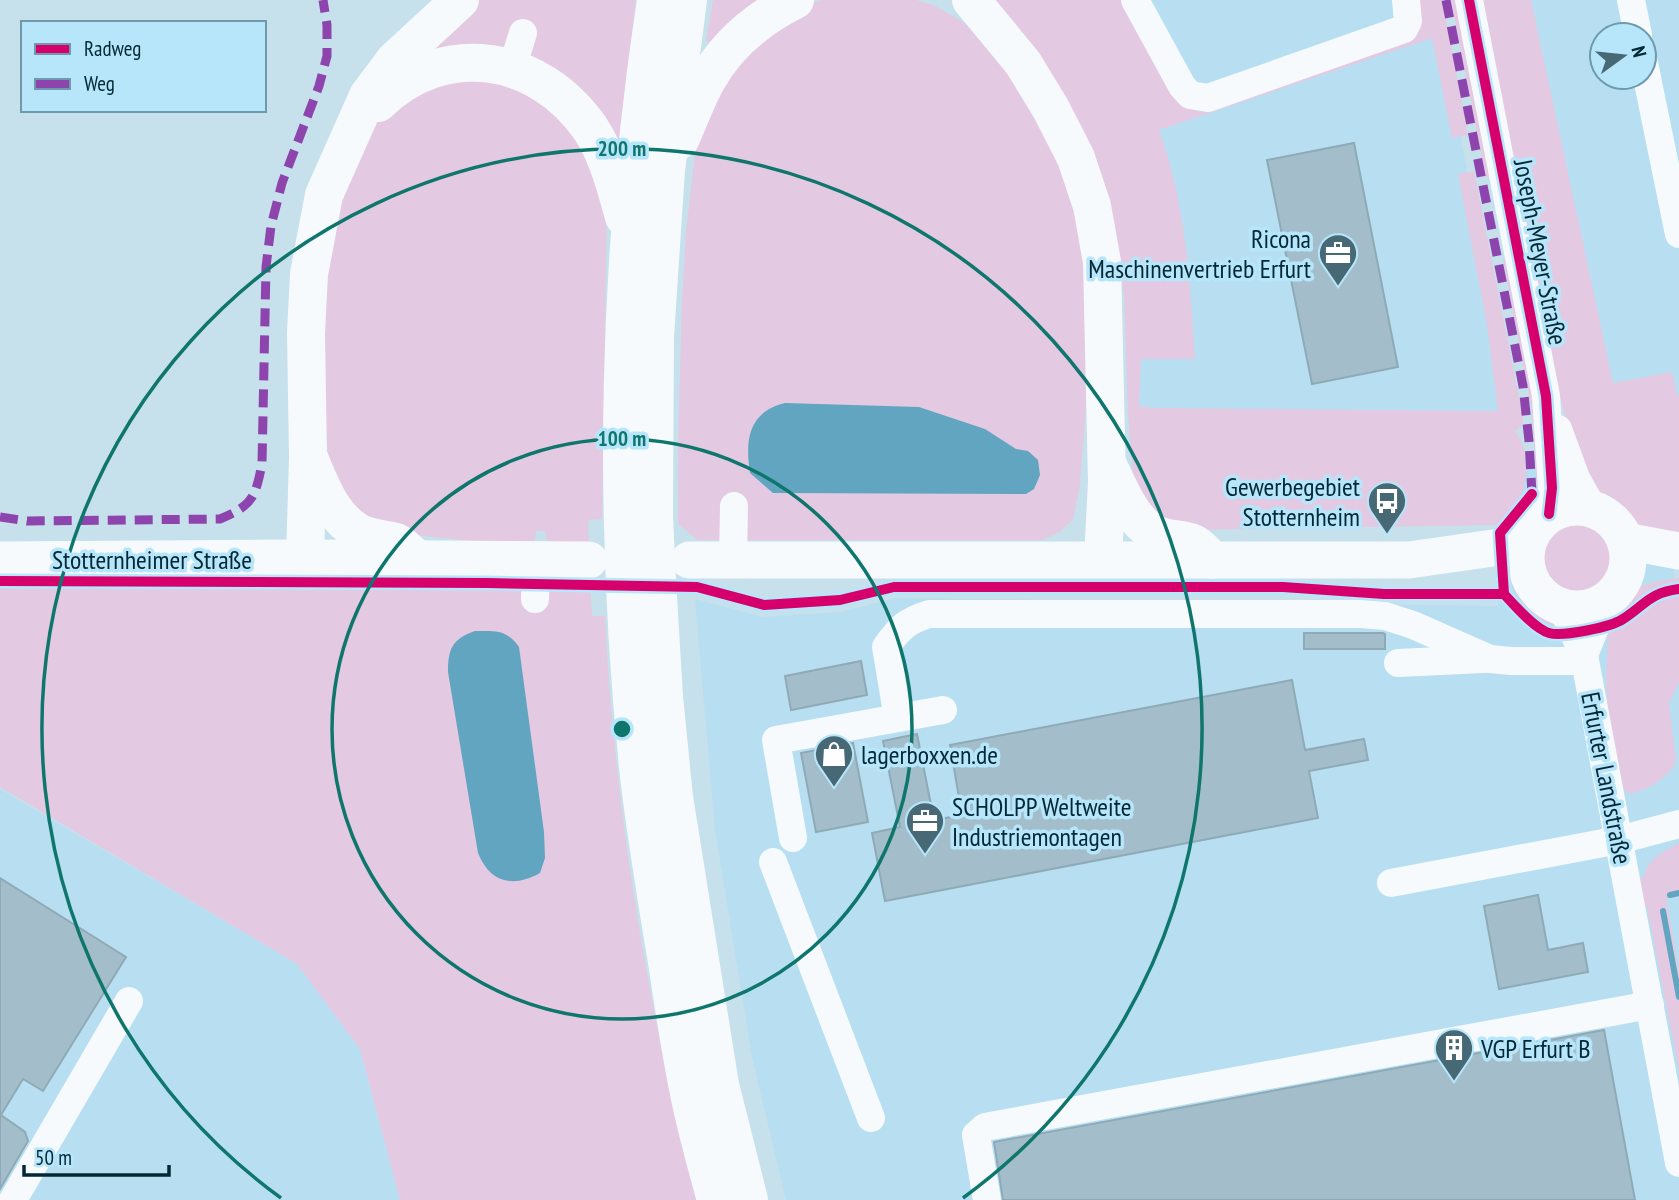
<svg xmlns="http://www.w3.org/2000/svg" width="1679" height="1200" viewBox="0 0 1679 1200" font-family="'PT Sans Narrow',sans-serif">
  <rect width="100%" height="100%" fill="#c6e0ec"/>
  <g fill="#b7dff1" fill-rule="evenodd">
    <path d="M 1003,0 L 1434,0 L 1515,419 L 1516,469 L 1603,451 L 1513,0 L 1679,0 L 1679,532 L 1670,605 L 1679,604 L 1679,1200 L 786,1200 L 752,1057 L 715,830 L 695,599 L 763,617 L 841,612 L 896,598 L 1498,606 L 1496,519 L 1139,406 L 1141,352 L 1135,272 ZM 1602,35 L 1644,35 L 1644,77 L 1602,77 Z"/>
    <path d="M 0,789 L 297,964 L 360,1049 L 400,1200 L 0,1200 Z"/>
  </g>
  <g fill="#e3c9e2">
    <path d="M 466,0 L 636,0 L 619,152 L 509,51 L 412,50 Z"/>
    <path d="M 713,0 L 768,0 L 719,43 L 706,41 Z"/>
    <path d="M 822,0 L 916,0 L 933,5 L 960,20 L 981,36 L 1001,57 L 1067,179 L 1084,244 L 1086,405 L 1080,485 L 1073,519 L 1061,531 L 1043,540 L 698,540 L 678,524 L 678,442 L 682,302 L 686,232 L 697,136 L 715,85 L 803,6 Z"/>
    <path d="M 987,0 L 1120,0 L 1127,7 L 1178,100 L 1199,112 L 1413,37 L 1414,0 L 1442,0 L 1468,135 L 1452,138 L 1432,38 L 1159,130 C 1186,204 1190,281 1195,359 L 1141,359 L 1139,406 L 1153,408 L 1498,411 L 1487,325 L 1458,174 L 1474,171 L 1523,418 L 1522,426 L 1515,431 C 1524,444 1526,451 1526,467 C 1526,496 1517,505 1498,525 L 1182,530 L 1148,512 L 1133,475 L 1128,414 L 1124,294 L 1114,233 Z"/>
    <path d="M 1451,0 L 1458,0 L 1492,175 L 1486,177 Z"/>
    <path d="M 1483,0 L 1531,0 L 1613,383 L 1672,372 L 1677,395 L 1679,396 L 1679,543 L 1636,528 L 1618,507 L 1602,500 L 1570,436 L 1559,392 Z"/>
    <path d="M 491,71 L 577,122 L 607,205 L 602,519 L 588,520 L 589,548 L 547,542 L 545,531 L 536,531 L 535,540 L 529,547 L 387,532 L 370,525 L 330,477 L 320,370 L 326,239 L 368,128 L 423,81 Z"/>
    <path d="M 1503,259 L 1509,259 L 1535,391 L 1543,467 L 1536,516 L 1524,526 L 1510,532 L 1533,505 L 1537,486 L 1532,411 Z"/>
    <circle cx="1577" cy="556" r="37"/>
    <path d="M 1679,578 L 1679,585 C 1645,586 1636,605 1610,622 C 1624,588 1644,582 1679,578 Z"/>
    <path d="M 590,582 L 592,616 L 605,616 C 614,810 649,1011 696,1200 L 400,1200 L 360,1049 L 297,964 L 0,787 L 0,585 L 548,587 Z"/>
    <path d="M 1511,583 L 1529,588 L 1542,602 L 1551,609 L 1557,626 C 1535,621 1520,603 1511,583 Z"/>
    <path d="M 1679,595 L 1679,682 L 1669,703 L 1676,761 C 1669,778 1646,791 1629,794 L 1621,787 L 1608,713 L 1606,680 L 1608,633 C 1621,625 1649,600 1661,596 C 1667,595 1674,595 1679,595 Z"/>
    <path d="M 1679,843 L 1679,896 L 1666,899 L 1679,970 L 1679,1071 L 1647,907 L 1643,907 L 1638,879 L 1644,877 C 1648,858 1663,852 1679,843 Z"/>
  </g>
  <g fill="#61a5c0">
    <path d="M 785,403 L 919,407 L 985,429 L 1016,449 L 1028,451 L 1038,460 L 1040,475 L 1034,489 L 1026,494 L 773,493 L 750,473 C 745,440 748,412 785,403 Z"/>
    <path d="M 475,631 C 496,631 506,629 519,647 L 544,832 L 545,858 L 540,873 C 513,888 490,883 478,853 L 448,672 C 448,649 452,639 475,631 Z"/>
  </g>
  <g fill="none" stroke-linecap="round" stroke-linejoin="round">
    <g stroke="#61a5c0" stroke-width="6">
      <path d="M 1670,895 L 1679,893"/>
      <path d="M 1663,911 L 1679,997"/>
    </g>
  </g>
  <g fill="#a3beca" stroke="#8eaab6" stroke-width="2">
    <path d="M 1354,143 L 1398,367 L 1312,384 L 1267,160 Z"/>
    <path d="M 1304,633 L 1383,633 L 1385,634 L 1385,649 L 1304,649 Z"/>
    <path d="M 861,661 L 867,695 L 791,710 L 785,676 Z"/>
    <path d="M 1292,680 L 1305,750 L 1364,739 L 1368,760 L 1309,771 L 1318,818 L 885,901 L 872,833 L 900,827 L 883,741 L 917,734 L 934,820 L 962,815 L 950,745 Z"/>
    <path d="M 853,743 L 868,822 L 816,832 L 801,753 Z"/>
    <path d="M 0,878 L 126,957 L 43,1091 L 23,1079 L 1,1115 L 25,1132 L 28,1141 L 0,1189 Z"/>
    <path d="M 1538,895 L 1548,950 L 1583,943 L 1588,972 L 1499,989 L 1484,906 Z"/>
    <path d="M 1604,1030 L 1635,1200 L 1003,1200 L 994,1142 Z"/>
  </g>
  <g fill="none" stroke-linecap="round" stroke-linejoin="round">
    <g stroke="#f6fafc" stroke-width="28">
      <path d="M 1135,0 L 1182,86 L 1190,95 L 1208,98 L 1404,29 L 1408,21 L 1406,0"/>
      <path d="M 1469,0 L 1546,396 L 1552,488 L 1549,514"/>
      <path d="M 1631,0 L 1638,35"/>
      <path d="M 1644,63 L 1679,234"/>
      <path d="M 512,68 L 523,33"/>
      <path d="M 1558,429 L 1576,478 L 1594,510"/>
      <path d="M 733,560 L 734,506"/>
      <path d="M 535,599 L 536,560"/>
      <path d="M 1561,606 L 1584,655 L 1679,1163"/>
      <path d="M 1584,655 L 1607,599"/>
      <path d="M 1398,663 L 1483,659"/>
      <path d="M 898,718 L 886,647 C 900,627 907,621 929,614 L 1361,614 L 1385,616 L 1413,625 L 1490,659 L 1511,661 L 1585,661"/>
      <path d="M 793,838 L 776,740 L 943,710"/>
      <path d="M 773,862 L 871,1118"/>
      <path d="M 1391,883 L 1619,840 L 1679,824"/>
      <path d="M 13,1200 L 129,1001"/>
      <path d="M 987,1200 L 976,1135 L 985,1127 L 1650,1005"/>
    </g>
    <g stroke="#f6fafc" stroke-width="37">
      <circle cx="1577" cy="558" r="51"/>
      <path d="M 1625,541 L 1679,551"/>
      <path d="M 0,560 L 305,558 L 589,560"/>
      <path d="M 689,560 L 1409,560 L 1500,547 L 1530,538"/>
    </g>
    <g stroke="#f6fafc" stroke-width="38">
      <path d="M 656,0 C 617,255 612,519 639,776 C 646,836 656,896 666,956 C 673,1000 679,1044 688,1088 C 695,1126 706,1163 716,1200"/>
      <path d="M 688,0 L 666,170 L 655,336 L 654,517 L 657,580 L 664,697 L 674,797 L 720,1085 L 749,1200"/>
      <path d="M 971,0 L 1023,63 L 1051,109 L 1076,158 L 1092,206 L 1102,262 L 1104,349 L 1107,482 L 1103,559"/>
      <path d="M 378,103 C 444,39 538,54 590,128 C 607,153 616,188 624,217"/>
      <path d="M 680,140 C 689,120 697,98 707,80 C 727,44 759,18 795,0"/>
      <path d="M 310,460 C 321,486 332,517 358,532 C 370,539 383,538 396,542 C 403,545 411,554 417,559"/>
      <path d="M 1107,463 C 1119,487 1132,524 1158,535 C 1168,540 1180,538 1190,542 C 1198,544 1206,554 1212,560"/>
      <path d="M 305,558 L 308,457 L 306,333 L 309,274 L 324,195 L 368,96 L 395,60 L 460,0"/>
    </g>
    <g stroke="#8e44ad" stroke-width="9" stroke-dasharray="18 9" stroke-linecap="butt">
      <path d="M 1446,0 L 1523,386 L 1529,441 L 1532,494 L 1529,498"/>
      <path d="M 0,517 L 27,521 L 220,519 C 253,505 255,498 262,464 L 266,267 L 271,226 L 282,183 L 319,86 L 327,56 L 327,25 L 323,0"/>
    </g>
    <g stroke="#b7e6fb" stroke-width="15">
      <g id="cycleway">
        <path d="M 1469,0 L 1546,396 L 1552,488 L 1549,514"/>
        <path d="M 0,581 L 487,583 L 697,587 L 764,605 L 840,600 L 894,587 L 1283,587 L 1384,594 L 1504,594 C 1514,605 1535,629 1549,633 C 1563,637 1611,627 1623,619 C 1646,604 1649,593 1679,589"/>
        <path d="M 1504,594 L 1500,533 L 1532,494"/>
      </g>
    </g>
    <use href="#cycleway" stroke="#d6006c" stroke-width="10"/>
  </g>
  <g fill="none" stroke="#0f766e" stroke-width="3.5">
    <circle cx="622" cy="729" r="290"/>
    <path d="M281 1198A580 580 0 1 1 963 1198"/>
  </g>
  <defs>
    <g id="office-pin" transform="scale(2.0125)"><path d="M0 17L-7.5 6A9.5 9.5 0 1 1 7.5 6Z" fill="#476875" stroke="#b7e6fb"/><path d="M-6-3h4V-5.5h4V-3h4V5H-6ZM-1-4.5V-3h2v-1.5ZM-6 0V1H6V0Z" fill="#fff"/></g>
    <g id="bus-pin" transform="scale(2.0125)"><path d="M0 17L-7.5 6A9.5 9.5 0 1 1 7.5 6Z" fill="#476875" stroke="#b7e6fb"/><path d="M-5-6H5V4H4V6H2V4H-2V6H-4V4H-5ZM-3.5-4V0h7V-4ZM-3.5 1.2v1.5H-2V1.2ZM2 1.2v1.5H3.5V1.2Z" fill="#fff"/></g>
    <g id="shop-pin" transform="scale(2.0125)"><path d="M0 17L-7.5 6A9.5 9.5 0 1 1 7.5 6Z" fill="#476875" stroke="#b7e6fb"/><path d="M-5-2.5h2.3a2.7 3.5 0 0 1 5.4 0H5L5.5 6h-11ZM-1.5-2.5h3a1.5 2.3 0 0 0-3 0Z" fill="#fff"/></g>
    <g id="building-pin" transform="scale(2.0125)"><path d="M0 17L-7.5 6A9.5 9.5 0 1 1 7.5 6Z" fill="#476875" stroke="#b7e6fb"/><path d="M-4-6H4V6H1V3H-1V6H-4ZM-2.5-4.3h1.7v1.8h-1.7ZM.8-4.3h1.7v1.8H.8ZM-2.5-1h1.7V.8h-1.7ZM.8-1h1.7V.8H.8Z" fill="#fff"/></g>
  </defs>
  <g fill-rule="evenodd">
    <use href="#office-pin" x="1338" y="253"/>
    <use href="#bus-pin" x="1387" y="501"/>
    <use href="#shop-pin" x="834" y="754"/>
    <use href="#office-pin" x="925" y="821"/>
    <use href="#building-pin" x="1454" y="1048"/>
  </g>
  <g text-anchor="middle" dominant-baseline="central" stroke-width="7" stroke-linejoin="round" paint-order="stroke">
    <g font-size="26" fill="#032835" stroke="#b7e6fb" text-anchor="start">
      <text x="1311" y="238" text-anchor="end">Ricona<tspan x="1311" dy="30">Maschinenvertrieb Erfurt</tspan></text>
      <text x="1360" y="486" text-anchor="end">Gewerbegebiet<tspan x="1360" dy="30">Stotternheim</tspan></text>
      <text x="861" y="754">lagerboxxen.de</text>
      <text x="952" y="806">SCHOLPP Weltweite<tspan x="952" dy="30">Industriemontagen</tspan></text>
      <text x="1481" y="1048">VGP Erfurt B</text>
    </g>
    <g font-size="26" fill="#032835" stroke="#b7e6fb">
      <text transform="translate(1541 252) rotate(79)">Joseph-Meyer-Straße</text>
      <text x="152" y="559">Stotternheimer Straße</text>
      <text transform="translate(1607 778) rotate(79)">Erfurter Landstraße</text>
    </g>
  </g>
  <circle cx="622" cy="729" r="10" fill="#0f766e" stroke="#b7e6fb" stroke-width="3.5"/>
  <g font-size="21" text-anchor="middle" font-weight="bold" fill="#0f766e" stroke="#b7e6fb" stroke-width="7" stroke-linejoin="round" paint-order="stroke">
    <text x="622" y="156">200 m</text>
    <text x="622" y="446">100 m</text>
  </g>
  <rect x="21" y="21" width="245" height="91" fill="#b7e6fb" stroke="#6f9aac" stroke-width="2"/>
  <rect x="35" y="44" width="35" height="10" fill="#d6006c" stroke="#6f9aac" stroke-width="2"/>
  <text x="84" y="56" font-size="21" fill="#032835">Radweg</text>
  <rect x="35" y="79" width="35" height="10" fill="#8e44ad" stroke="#6f9aac" stroke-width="2"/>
  <text x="84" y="91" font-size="21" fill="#032835">Weg</text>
  <g transform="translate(1623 56) rotate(75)"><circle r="33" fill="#b7e6fb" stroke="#6f9aac" stroke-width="2"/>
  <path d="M0-5L12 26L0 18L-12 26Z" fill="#476875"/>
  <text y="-10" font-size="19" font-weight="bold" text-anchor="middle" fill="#032835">N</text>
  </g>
  <path d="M24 1165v10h145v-10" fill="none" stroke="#032835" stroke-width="3.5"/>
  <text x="35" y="1165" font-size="21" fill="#032835" stroke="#b7e6fb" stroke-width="5" paint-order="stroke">50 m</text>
</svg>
